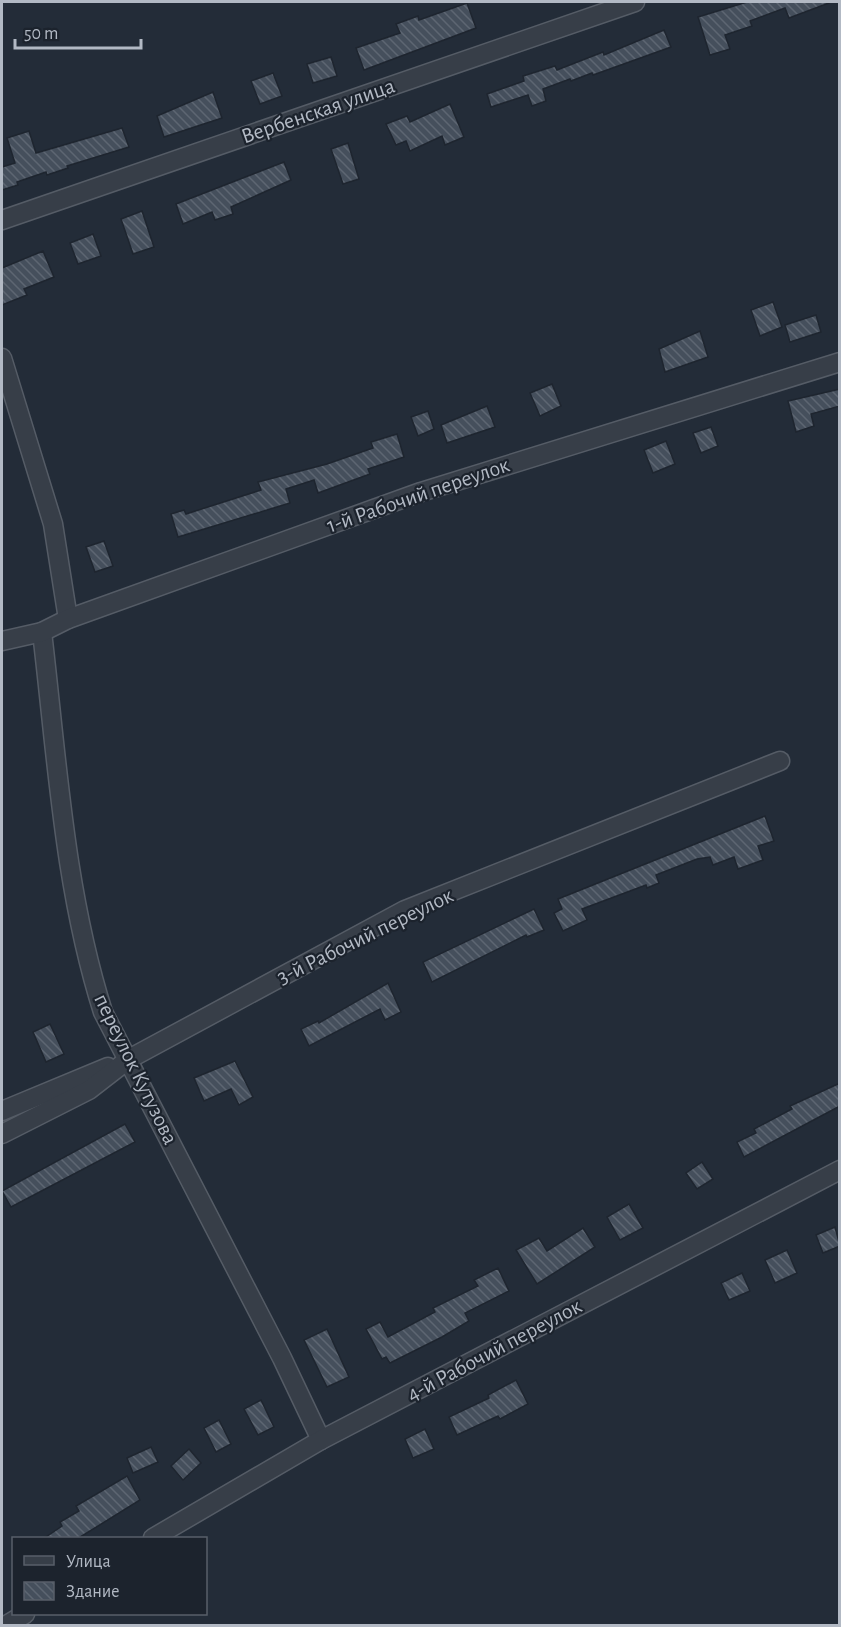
<svg xmlns="http://www.w3.org/2000/svg" width="841" height="1627" viewBox="0 0 841 1627" font-family="'Alegreya Sans',sans-serif">
  <defs>
    <pattern id="building-back-hatch" width="6" height="6" patternUnits="userSpaceOnUse" patternTransform="scale(1.5)"><rect width="6" height="6" fill="#454f5c"/><path d="M-1 5l2 2M0 0l6 6M5-1l2 2" fill="none" stroke="#5d6672"/></pattern>
  </defs>
  <rect width="100%" height="100%" fill="#232c38"/>
  <g fill="url(#building-back-hatch)" stroke="#1e252f" stroke-width="1.5">
    <path d="M 747,2 L 829,2 L 829,3 L 789,18 L 785,8 L 750,21 L 752,26 L 725,35 L 730,49 L 710,55 L 698,17 Z"/>
    <path d="M 467,3 L 476,28 L 364,70 L 356,48 L 400,33 L 396,24 L 418,16 L 419,20 Z"/>
    <path d="M 664,30 L 671,47 L 593,75 L 592,73 L 571,81 L 570,79 L 543,89 L 546,101 L 532,106 L 528,95 L 491,107 L 487,94 L 524,81 L 523,76 L 555,66 L 557,70 L 603,52 L 604,55 Z"/>
    <path d="M 331,57 L 337,76 L 313,83 L 307,64 Z"/>
    <path d="M 273,73 L 282,96 L 260,104 L 251,81 Z"/>
    <path d="M 213,92 L 222,118 L 164,137 L 157,116 Z"/>
    <path d="M 450,104 L 464,137 L 445,145 L 442,136 L 410,151 L 406,141 L 396,145 L 386,124 L 407,116 L 410,122 Z"/>
    <path d="M 122,128 L 129,147 L 67,166 L 68,168 L 47,175 L 46,172 L 17,182 L 18,185 L 2,190 L 2,167 L 15,163 L 7,138 L 29,131 L 36,153 Z"/>
    <path d="M 348,143 L 359,179 L 343,184 L 331,149 Z"/>
    <path d="M 284,162 L 291,180 L 231,207 L 233,214 L 215,220 L 212,212 L 183,224 L 176,204 Z"/>
    <path d="M 142,211 L 154,247 L 133,254 L 121,219 Z"/>
    <path d="M 93,234 L 101,256 L 78,264 L 70,243 Z"/>
    <path d="M 43,251 L 54,277 L 24,289 L 27,295 L 2,305 L 2,268 Z"/>
    <path d="M 773,302 L 782,327 L 760,336 L 751,310 Z"/>
    <path d="M 816,315 L 821,332 L 790,342 L 785,325 Z"/>
    <path d="M 700,331 L 708,357 L 665,372 L 659,349 Z"/>
    <path d="M 552,384 L 561,406 L 540,416 L 530,393 Z"/>
    <path d="M 840,389 L 840,406 L 811,414 L 814,426 L 796,432 L 788,401 Z"/>
    <path d="M 487,406 L 495,427 L 447,443 L 441,425 Z"/>
    <path d="M 428,411 L 434,429 L 418,436 L 411,417 Z"/>
    <path d="M 711,427 L 718,446 L 701,453 L 693,433 Z"/>
    <path d="M 397,434 L 404,457 L 368,469 L 370,474 L 318,493 L 314,480 L 286,489 L 290,503 L 178,537 L 171,514 L 184,510 L 186,514 L 261,490 L 258,482 L 327,464 L 373,448 L 371,442 Z"/>
    <path d="M 666,441 L 675,464 L 653,473 L 644,450 Z"/>
    <path d="M 104,541 L 113,566 L 95,572 L 86,547 Z"/>
    <path d="M 765,816 L 774,841 L 758,846 L 763,860 L 738,869 L 734,857 L 713,865 L 710,857 L 697,859 L 656,875 L 659,883 L 647,888 L 646,885 L 582,909 L 587,920 L 563,931 L 554,913 L 562,909 L 558,899 Z"/>
    <path d="M 534,909 L 544,930 L 527,937 L 526,935 L 432,982 L 423,962 Z"/>
    <path d="M 388,983 L 401,1012 L 385,1020 L 380,1009 L 309,1046 L 301,1029 L 318,1021 L 319,1023 Z"/>
    <path d="M 50,1024 L 64,1054 L 46,1062 L 33,1032 Z"/>
    <path d="M 235,1061 L 253,1097 L 239,1105 L 231,1089 L 204,1101 L 194,1078 Z"/>
    <path d="M 840,1083 L 840,1106 L 744,1157 L 737,1142 L 756,1133 L 754,1129 L 792,1109 L 790,1106 Z"/>
    <path d="M 125,1124 L 135,1142 L 11,1207 L 2,1191 Z"/>
    <path d="M 702,1162 L 713,1179 L 697,1189 L 686,1173 Z"/>
    <path d="M 629,1204 L 643,1228 L 620,1240 L 607,1217 Z"/>
    <path d="M 835,1227 L 840,1246 L 823,1253 L 816,1235 Z"/>
    <path d="M 583,1228 L 595,1247 L 537,1284 L 516,1250 L 539,1238 L 547,1251 Z"/>
    <path d="M 787,1250 L 797,1273 L 775,1283 L 765,1260 Z"/>
    <path d="M 498,1268 L 509,1291 L 465,1313 L 469,1321 L 442,1337 L 390,1363 L 386,1357 L 382,1359 L 366,1329 L 380,1322 L 388,1337 L 435,1312 L 433,1308 L 478,1286 L 474,1280 Z"/>
    <path d="M 742,1273 L 750,1291 L 729,1300 L 721,1283 Z"/>
    <path d="M 327,1329 L 349,1377 L 327,1387 L 304,1340 Z"/>
    <path d="M 516,1380 L 528,1404 L 500,1419 L 498,1416 L 457,1435 L 449,1417 L 489,1398 L 488,1395 Z"/>
    <path d="M 261,1400 L 274,1427 L 258,1435 L 244,1409 Z"/>
    <path d="M 219,1420 L 231,1444 L 216,1452 L 204,1428 Z"/>
    <path d="M 425,1429 L 434,1449 L 413,1458 L 405,1439 Z"/>
    <path d="M 151,1447 L 158,1462 L 133,1473 L 127,1458 Z"/>
    <path d="M 189,1449 L 201,1463 L 183,1480 L 171,1466 Z"/>
    <path d="M 127,1476 L 140,1500 L 77,1539 L 43,1539 L 62,1526 L 60,1522 L 79,1511 L 76,1506 Z"/>
  </g>
  <g fill="none" stroke-linecap="round" stroke-linejoin="round">
    <g stroke="#555c66" stroke-width="21">
      <g id="minor">
        <path d="M 2,220 L 635,2"/>
        <path d="M 2,358 L 53,524 L 68,619"/>
        <path d="M 42,632 C 57,758 64,889 103,1012 L 282,1358 L 321,1440"/>
        <path d="M 2,641 L 42,632 L 68,619 L 421,492 L 840,362"/>
        <path d="M 2,1111 L 108,1067"/>
        <path d="M 2,1134 L 89,1090 L 129,1059 L 405,910 L 780,761"/>
        <path d="M 153,1538 L 321,1440 L 840,1170"/>
        <path d="M 5,1626 L 25,1614"/>
      </g>
    </g>
    <use href="#minor" stroke="#373e48" stroke-width="18"/>
  </g>
  <g text-anchor="middle" dominant-baseline="central" stroke-width="4.5" stroke-linejoin="round" paint-order="stroke">
    <g font-size="22" fill="#b2b9c4" stroke="#1c232d">
      <text transform="translate(318 111) rotate(-19)">Вербенская улица</text>
      <text transform="translate(418 495) rotate(-19)">1-й Рабочий переулок</text>
      <text transform="translate(365 936) rotate(-26)">3-й Рабочий переулок</text>
      <text transform="translate(136 1069) rotate(64)">переулок Кутузова</text>
      <text transform="translate(494 1350) rotate(-28)">4-й Рабочий переулок</text>
    </g>
  </g>
  <rect width="841" height="1627" fill="none" stroke="#b2b9c4" stroke-width="6"/>
  <rect x="12" y="1537" width="195" height="78" fill="#1c232d" stroke="#585f69" stroke-width="1.5"/>
  <rect x="24" y="1556" width="30" height="9" fill="#373e48" stroke="#585f69" stroke-width="1.5"/>
  <text x="66" y="1567" font-size="18" fill="#b2b9c4">Улица</text>
  <rect x="24" y="1582" width="30" height="18" fill="url(#building-back-hatch)" stroke="#585f69" stroke-width="1.5"/>
  <text x="66" y="1597" font-size="18" fill="#b2b9c4">Здание</text>
  <path d="M15 39v9h126v-9" fill="none" stroke="#b2b9c4" stroke-width="3"/>
  <text x="24" y="39" font-size="18" fill="#b2b9c4" stroke="#1c232d" stroke-width="4.5" paint-order="stroke">50 m</text>
</svg>
